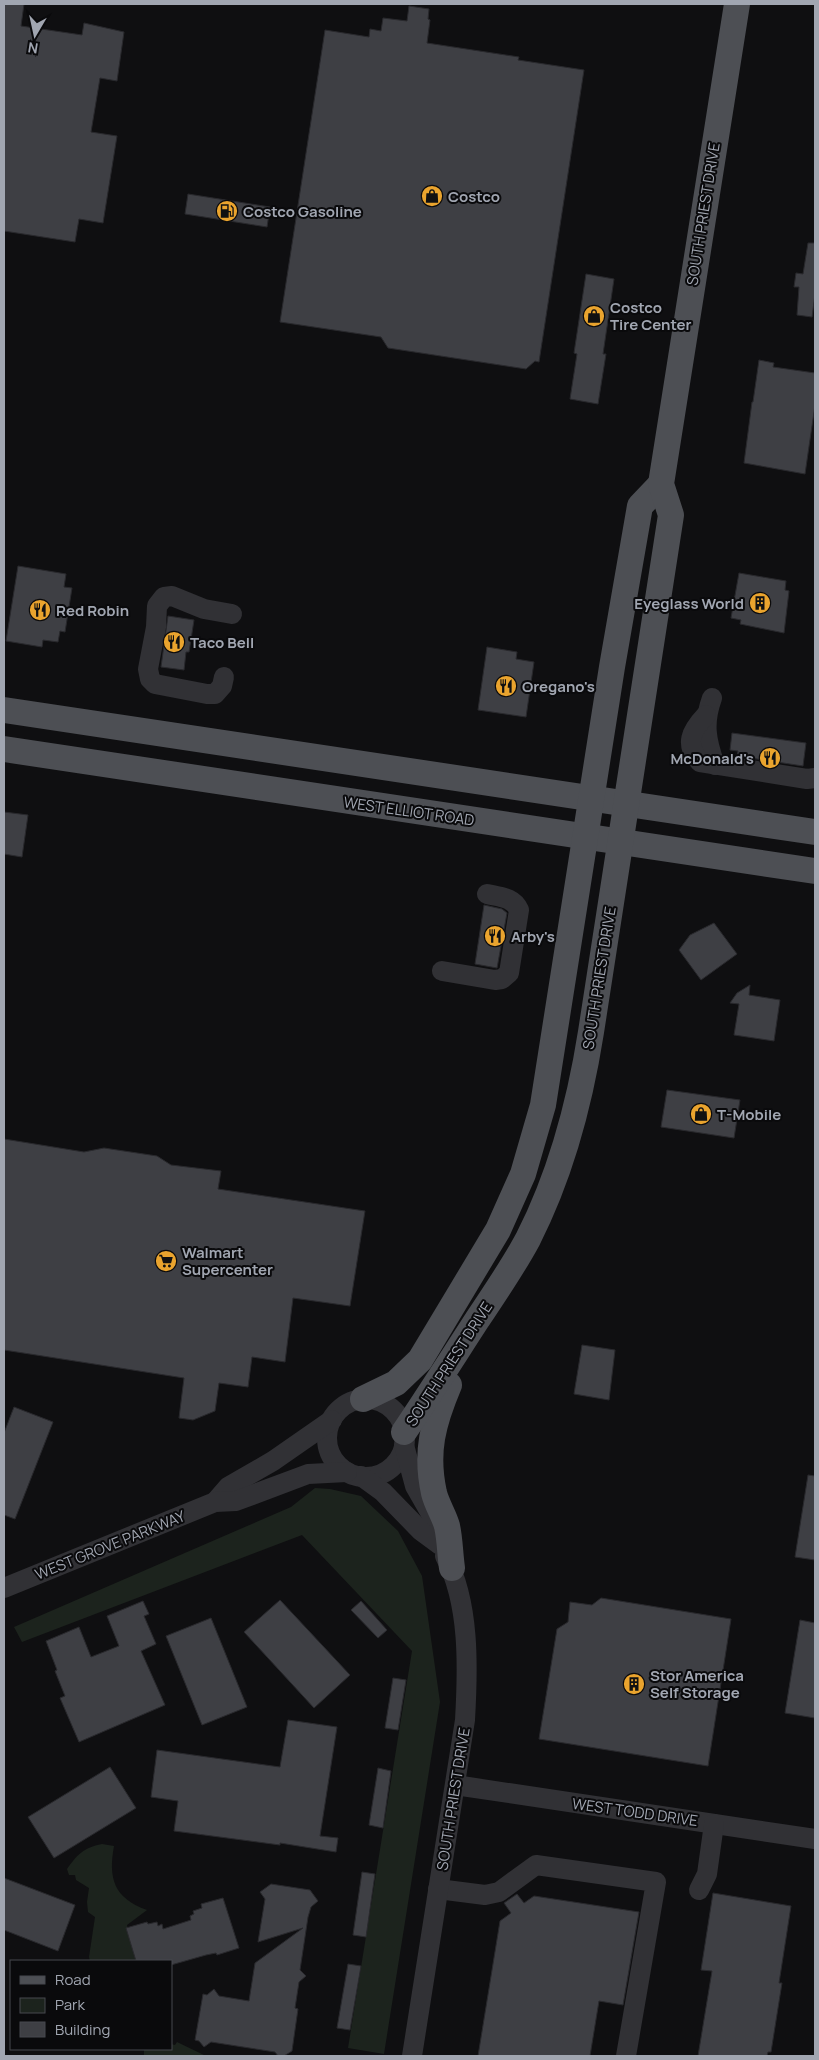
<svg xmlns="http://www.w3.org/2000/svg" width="819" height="2060" viewBox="0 0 819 2060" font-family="Manrope,sans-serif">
  <rect width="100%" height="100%" fill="#0f0f11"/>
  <g fill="#1c231d">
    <path d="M 315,1488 L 330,1489 L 361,1496 L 398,1531 L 422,1576 L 440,1702 L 384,2054 L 348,2048 L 412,1651 L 302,1535 L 22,1642 L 14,1627 L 291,1507 Z"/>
    <path d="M 102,1844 L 114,1846 C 108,1879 114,1898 147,1910 L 127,1925 L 137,1961 L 90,1961 L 89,1957 L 95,1917 L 88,1912 L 87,1902 L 89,1888 L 76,1880 L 75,1875 L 69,1875 L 67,1869 C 78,1854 83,1848 102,1844 Z"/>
    <path d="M 177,2042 L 206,2056 L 144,2056 L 144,2049 L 171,2049 L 171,2044 L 175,2045 Z"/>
  </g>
  <g fill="#3e3f44" stroke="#29292d">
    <path d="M 4,4 L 24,4 L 21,26 L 82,35 L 84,23 L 124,32 L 117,81 L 100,78 L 91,132 L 117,136 L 103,223 L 79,219 L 75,242 L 4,231 Z"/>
    <path d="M 409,6 L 429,9 L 428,19 L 430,20 L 427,43 L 519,57 L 518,60 L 584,70 L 539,362 L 535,361 L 526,369 L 388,348 L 381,337 L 280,322 L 325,30 L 369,37 L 370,29 L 381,31 L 383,18 L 407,21 Z"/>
    <path d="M 188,194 L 270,207 L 267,227 L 185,214 Z"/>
    <path d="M 808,243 L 815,243 L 815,294 L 812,317 L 797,315 L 799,287 L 794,287 L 796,273 L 803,274 Z"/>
    <path d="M 586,274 L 614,279 L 603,354 L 606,354 L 598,404 L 570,399 L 577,354 L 574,353 Z"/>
    <path d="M 759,360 L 774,363 L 773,367 L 815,373 L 815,405 L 805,474 L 744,463 L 752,402 L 753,402 Z"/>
    <path d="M 18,566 L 66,574 L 64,587 L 72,588 L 65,632 L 60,631 L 58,642 L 43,640 L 42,647 L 6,641 Z"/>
    <path d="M 739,573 L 786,581 L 785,590 L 789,591 L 784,633 L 740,624 L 741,620 L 731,618 Z"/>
    <path d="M 168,616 L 194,620 L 189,652 L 186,652 L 184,670 L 161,667 Z"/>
    <path d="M 487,647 L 517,652 L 516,659 L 534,662 L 526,717 L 478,710 Z"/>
    <path d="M 732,733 L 806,743 L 803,766 L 737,756 L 738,751 L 730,750 Z"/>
    <path d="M 4,812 L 28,815 L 22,857 L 4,854 Z"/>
    <path d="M 484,905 L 502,909 L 507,913 L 497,968 L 475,964 Z"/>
    <path d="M 714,923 L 737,954 L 701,980 L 679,950 L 690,935 Z"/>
    <path d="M 750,985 L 749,995 L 780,1000 L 774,1041 L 734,1035 L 739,1004 L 730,1003 L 737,993 Z"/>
    <path d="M 667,1090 L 740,1100 L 734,1138 L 661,1127 Z"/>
    <path d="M 4,1139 L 84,1152 L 104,1148 L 157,1156 L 171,1165 L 221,1171 L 218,1189 L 365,1211 L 350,1306 L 293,1298 L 285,1362 L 252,1357 L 248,1387 L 219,1383 L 215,1411 L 193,1420 L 179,1418 L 184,1378 L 4,1350 Z"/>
    <path d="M 582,1345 L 615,1350 L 609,1400 L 574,1394 Z"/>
    <path d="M 14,1407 L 53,1422 L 15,1519 L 4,1515 L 4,1433 Z"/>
    <path d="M 808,1475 L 815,1476 L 815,1560 L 795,1557 Z"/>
    <path d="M 601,1598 L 731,1619 L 708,1766 L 539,1739 L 557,1629 L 568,1622 L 570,1602 L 592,1605 Z"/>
    <path d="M 280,1600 L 350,1675 L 314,1708 L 244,1632 Z"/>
    <path d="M 143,1601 L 149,1614 L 144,1616 L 156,1644 L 141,1651 L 165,1705 L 79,1742 L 60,1698 L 65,1696 L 55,1671 L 57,1670 L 46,1641 L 79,1627 L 91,1657 L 119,1646 L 107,1616 Z"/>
    <path d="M 361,1601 L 387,1630 L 378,1638 L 351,1610 Z"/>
    <path d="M 211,1618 L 247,1707 L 202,1725 L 166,1636 Z"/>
    <path d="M 800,1620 L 815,1623 L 815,1718 L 785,1713 Z"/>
    <path d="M 393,1678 L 406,1680 L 398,1730 L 385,1728 Z"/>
    <path d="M 288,1720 L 337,1727 L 320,1836 L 338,1838 L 336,1852 L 280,1843 L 280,1845 L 174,1831 L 178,1801 L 151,1797 L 157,1750 L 280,1767 Z"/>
    <path d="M 110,1767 L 136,1808 L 54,1858 L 28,1817 Z"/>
    <path d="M 378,1768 L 391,1771 L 383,1828 L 369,1825 Z"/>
    <path d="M 362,1872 L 375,1874 L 366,1937 L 353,1935 Z"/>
    <path d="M 4,1878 L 75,1905 L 58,1951 L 4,1930 Z"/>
    <path d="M 271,1884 L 310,1890 L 318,1901 L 311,1907 L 308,1917 L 300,1970 L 306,1976 L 299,1982 L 295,2008 L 298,2009 L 292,2051 L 284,2056 L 278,2056 L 275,2052 L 211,2042 L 204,2047 L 199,2041 L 195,2040 L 203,1994 L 207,1995 L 214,1989 L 219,1996 L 249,2001 L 255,1963 L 303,1928 L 258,1942 L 265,1899 L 260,1892 Z"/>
    <path d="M 713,1893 L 791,1906 L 779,1983 L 782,1983 L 771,2052 L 768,2052 L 767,2056 L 698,2056 L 712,1971 L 701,1970 Z"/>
    <path d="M 517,1894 L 524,1903 L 534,1896 L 639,1912 L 623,2005 L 599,2001 L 590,2056 L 478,2056 L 500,1921 L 511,1913 L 504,1903 Z"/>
    <path d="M 223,1898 L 239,1948 L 217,1955 L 216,1953 L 206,1955 L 171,1965 L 171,1961 L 136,1961 L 126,1928 L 147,1922 L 148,1924 L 157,1922 L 158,1926 L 162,1924 L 163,1929 L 191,1920 L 190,1916 L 194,1914 L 193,1911 L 202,1908 L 201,1904 Z"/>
    <path d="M 348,1964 L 361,1966 L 350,2030 L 337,2028 Z"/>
  </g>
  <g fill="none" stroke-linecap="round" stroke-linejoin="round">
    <g stroke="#313135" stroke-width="20">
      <path d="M 224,677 L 222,686 L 215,694 L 207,694 L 155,684 L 150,679 L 148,669 L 156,627 L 157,606 L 164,597 L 172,596 L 204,609 L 232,614"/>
      <path d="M 712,698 C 703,723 706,740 715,765"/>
      <path d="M 706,715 C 691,731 684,744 700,762 L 807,779 L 815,778"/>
      <path d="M 442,971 L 495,980 L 502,979 L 509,973 L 519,910 C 513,897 500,897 487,894"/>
      <circle cx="366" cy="1438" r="39"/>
      <path d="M 404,1445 L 415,1486 L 435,1521"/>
      <path d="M 361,1476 L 383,1492 L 421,1531 L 440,1545"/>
      <path d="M 215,1502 L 228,1487 L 273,1461 L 332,1420"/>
      <path d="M 4,1588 L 215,1502 L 236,1501 L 308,1474 L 347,1472"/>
      <path d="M 455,1785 L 815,1839"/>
      <path d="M 438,1889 L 485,1895 L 499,1892 L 536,1865 L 656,1882 L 626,2056"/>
      <path d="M 699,1890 L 707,1874 L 714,1824"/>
      <path d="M 412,2056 L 465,1720 C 468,1668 470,1603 445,1556"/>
    </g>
    <g stroke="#4d4f54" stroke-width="26">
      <path d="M 4,710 L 815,832"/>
      <path d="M 4,749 L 815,871"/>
      <path d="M 449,1385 C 433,1423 425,1452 434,1493 C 437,1505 444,1515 447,1526 C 450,1539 450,1554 452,1568"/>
      <path d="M 363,1399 L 396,1383 L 420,1360 L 498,1230 L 523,1174 L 543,1105 L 612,667 L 640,506 L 661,484"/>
      <path d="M 404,1432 C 429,1395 453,1357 477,1320 C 495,1293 513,1267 528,1239 C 560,1176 580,1102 591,1032 L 671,515 L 661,484 L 737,4"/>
    </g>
  </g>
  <defs>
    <g id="shop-disc" transform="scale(1.125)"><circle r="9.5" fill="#eaa42e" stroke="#0a0a0c"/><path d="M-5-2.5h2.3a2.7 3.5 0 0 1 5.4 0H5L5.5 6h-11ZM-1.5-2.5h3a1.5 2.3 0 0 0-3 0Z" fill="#111"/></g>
    <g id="fuel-disc" transform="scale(1.125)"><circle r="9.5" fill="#eaa42e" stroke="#0a0a0c"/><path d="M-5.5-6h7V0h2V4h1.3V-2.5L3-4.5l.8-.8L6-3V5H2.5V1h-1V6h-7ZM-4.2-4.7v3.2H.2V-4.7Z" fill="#111"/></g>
    <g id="building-disc" transform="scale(1.125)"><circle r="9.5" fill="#eaa42e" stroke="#0a0a0c"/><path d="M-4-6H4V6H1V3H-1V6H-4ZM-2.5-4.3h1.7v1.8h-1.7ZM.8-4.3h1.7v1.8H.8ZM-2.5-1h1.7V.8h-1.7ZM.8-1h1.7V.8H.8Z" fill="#111"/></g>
    <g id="restaurant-disc" transform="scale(1.125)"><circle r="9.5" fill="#eaa42e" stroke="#0a0a0c"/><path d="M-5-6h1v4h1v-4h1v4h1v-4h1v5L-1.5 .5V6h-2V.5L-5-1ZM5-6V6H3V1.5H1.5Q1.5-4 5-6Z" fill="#111"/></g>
    <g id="supermarket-disc" transform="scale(1.125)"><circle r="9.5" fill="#eaa42e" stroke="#0a0a0c"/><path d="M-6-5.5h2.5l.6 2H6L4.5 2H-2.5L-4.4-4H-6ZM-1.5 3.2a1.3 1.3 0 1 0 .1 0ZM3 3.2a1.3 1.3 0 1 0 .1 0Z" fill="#111"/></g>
  </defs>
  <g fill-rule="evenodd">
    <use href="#shop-disc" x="432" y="196"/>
    <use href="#fuel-disc" x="227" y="211"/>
    <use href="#shop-disc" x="594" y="316"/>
    <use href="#building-disc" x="760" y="603"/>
    <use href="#restaurant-disc" x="40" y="610"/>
    <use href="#restaurant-disc" x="174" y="642"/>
    <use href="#restaurant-disc" x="506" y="686"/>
    <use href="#restaurant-disc" x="770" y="758"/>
    <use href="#restaurant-disc" x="495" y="936"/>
    <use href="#shop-disc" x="701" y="1114"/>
    <use href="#supermarket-disc" x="166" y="1261"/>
    <use href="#building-disc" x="634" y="1684"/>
  </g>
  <g text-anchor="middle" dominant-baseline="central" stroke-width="4" stroke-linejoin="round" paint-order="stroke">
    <g font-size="15" font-weight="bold" fill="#a1a6b1" stroke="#0a0a0c" text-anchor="start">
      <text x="448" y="196">Costco</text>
      <text x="243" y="211">Costco Gasoline</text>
      <text x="610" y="307">Costco<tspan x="610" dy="17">Tire Center</tspan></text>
      <text x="744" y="603" text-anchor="end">Eyeglass World</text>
      <text x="56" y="610">Red Robin</text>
      <text x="190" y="642">Taco Bell</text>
      <text x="522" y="686">Oregano's</text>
      <text x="754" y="758" text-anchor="end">McDonald's</text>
      <text x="511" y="936">Arby's</text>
      <text x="717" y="1114">T-Mobile</text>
      <text x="182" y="1252">Walmart<tspan x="182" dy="17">Supercenter</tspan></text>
      <text x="650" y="1675">Stor America<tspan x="650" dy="17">Self Storage</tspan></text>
    </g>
    <g font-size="15" fill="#a1a6b1" stroke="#0a0a0c">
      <text transform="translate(703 214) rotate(-81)">SOUTH PRIEST DRIVE</text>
      <text transform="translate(409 811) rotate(8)">WEST ELLIOT ROAD</text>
      <text transform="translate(599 978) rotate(-81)">SOUTH PRIEST DRIVE</text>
      <text transform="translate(449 1364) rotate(-57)">SOUTH PRIEST DRIVE</text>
      <text transform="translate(110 1545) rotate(-22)">WEST GROVE PARKWAY</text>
      <text transform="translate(453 1799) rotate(-81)">SOUTH PRIEST DRIVE</text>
      <text transform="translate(635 1812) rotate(8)">WEST TODD DRIVE</text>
    </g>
  </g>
  <rect width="819" height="2060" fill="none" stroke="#a1a6b1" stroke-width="10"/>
  <rect x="10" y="1960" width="162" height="90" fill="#0a0a0c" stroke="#46484e"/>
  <rect x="20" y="1976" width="25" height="8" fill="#4d4f54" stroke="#46484e"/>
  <text x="55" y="1985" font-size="15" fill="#a1a6b1">Road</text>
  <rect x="20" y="1998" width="25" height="15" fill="#1c231d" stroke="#46484e"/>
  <text x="55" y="2010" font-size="15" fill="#a1a6b1">Park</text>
  <rect x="20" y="2022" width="25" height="15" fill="#3e3f44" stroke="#46484e"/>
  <text x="55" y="2035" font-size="15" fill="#a1a6b1">Building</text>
  <g transform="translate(35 35) rotate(189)" stroke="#0a0a0c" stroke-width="4" paint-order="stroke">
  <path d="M0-4L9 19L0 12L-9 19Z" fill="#a1a6b1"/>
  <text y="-8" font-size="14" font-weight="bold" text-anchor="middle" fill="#a1a6b1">N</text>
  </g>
</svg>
